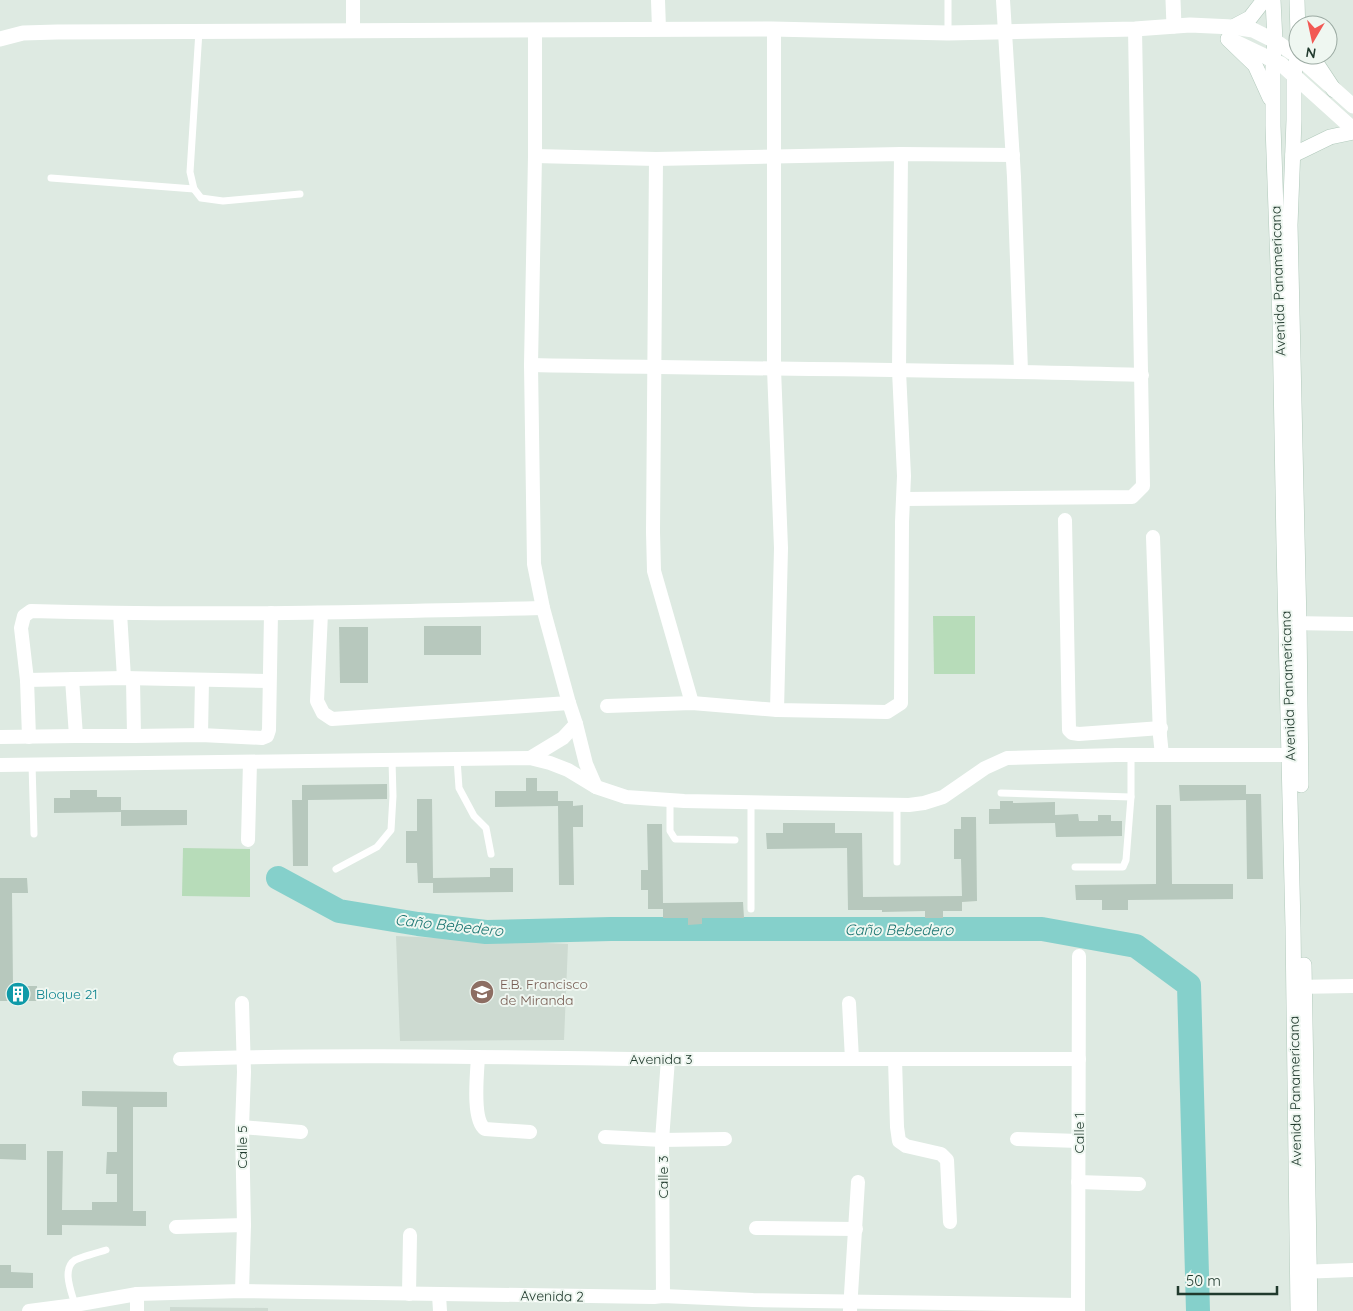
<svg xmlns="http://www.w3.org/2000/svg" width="1353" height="1311" viewBox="0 0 1353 1311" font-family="Quicksand,sans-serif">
  <rect width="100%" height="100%" fill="#deeae2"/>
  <g fill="#cddad1">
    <path d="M 396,936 L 568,944 L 564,1040 L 400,1041 Z"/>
    <path d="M 170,1307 L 268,1308 L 268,1311 L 170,1311 Z"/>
  </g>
  <g fill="#b7dcb9">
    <path d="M 933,616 L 975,616 L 975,674 L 934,674 Z"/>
    <path d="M 183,848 L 250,849 L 250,897 L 182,896 Z"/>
  </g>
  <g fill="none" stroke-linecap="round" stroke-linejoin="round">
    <path stroke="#85d0cb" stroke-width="24" d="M 278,878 L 339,911 L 418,924 L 486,932 L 611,929 L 1042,929 L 1136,946 L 1189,985 L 1198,1311"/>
  </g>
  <g fill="#b7c8bd">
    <rect x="424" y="626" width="57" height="29"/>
    <path d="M 339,627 L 368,627 L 368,683 L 340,683 Z"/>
    <path d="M 526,778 L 537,778 L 537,791 L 558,791 L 558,801 L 573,801 L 573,806 L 583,805 L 583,827 L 573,827 L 574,885 L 559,885 L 558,806 L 495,807 L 495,791 L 526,791 Z"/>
    <path d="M 387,784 L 387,799 L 308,800 L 308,866 L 293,866 L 292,800 L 302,800 L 302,785 Z"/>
    <path d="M 1179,785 L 1246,785 L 1246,794 L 1261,794 L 1263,879 L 1247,879 L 1246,800 L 1180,801 Z"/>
    <path d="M 70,790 L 97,790 L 97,797 L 121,797 L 121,810 L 187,810 L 187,825 L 121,826 L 121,812 L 54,813 L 54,798 L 70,798 Z"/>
    <path d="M 417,799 L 432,799 L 433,878 L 490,877 L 490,868 L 513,868 L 513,892 L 433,893 L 433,883 L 418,883 L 417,863 L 406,863 L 406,831 L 417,831 Z"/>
    <path d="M 1000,801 L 1013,801 L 1013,803 L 1055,802 L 1055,820 L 1055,815 L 1078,814 L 1079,821 L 1098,821 L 1098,815 L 1111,815 L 1111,821 L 1122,821 L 1122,836 L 1056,837 L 1055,823 L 989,824 L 989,809 L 1000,809 Z"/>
    <path d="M 1156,805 L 1171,805 L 1172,884 L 1233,884 L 1233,899 L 1128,900 L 1128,910 L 1102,910 L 1102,900 L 1076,900 L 1075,885 L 1156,884 Z"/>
    <path d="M 961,817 L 976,817 L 977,901 L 962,902 L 962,911 L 943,911 L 943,918 L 925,918 L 925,911 L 882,912 L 882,910 L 848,910 L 847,848 L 767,849 L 766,833 L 783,833 L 783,823 L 835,823 L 835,833 L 862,833 L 863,897 L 962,896 L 961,859 L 954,859 L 954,829 L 961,829 Z"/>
    <path d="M 647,824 L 662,824 L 663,903 L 743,902 L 744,918 L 702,918 L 702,924 L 688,925 L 688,918 L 663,918 L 663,909 L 648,909 L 648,890 L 641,890 L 641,870 L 648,870 Z"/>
    <path d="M 0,878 L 27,878 L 28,893 L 12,893 L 13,986 L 37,986 L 37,1001 L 0,1001 Z"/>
    <path d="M 82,1091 L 167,1092 L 167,1107 L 133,1107 L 133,1211 L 146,1211 L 146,1226 L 62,1225 L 62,1235 L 47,1235 L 47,1151 L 63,1151 L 62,1210 L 92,1210 L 92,1202 L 117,1202 L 117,1174 L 106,1174 L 107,1152 L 117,1152 L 117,1107 L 82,1106 Z"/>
    <path d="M 0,1144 L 26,1144 L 26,1160 L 0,1159 Z"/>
    <path d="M 0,1265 L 11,1265 L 11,1272 L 33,1273 L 33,1288 L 0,1288 Z"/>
  </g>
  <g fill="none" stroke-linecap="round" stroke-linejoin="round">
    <g stroke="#b2cabc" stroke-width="16">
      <g id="secondary">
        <path d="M 1273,0 L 1275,41 L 1273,61 L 1273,126 L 1280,321 L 1284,545 L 1293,927 L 1298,1311"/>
        <path d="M 1297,0 L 1298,35 L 1297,56 L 1294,75 L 1294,120 L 1290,225 L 1299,624 L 1301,785"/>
        <path d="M 1233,27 L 1250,18 L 1264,0"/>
        <path d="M 1228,39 L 1255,65 L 1270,98"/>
        <path d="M 1311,55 L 1334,90"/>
        <path d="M 1293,155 L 1330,137 L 1353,132"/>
        <path d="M 1304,965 L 1310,1311"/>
      </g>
    </g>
    <g stroke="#fff" stroke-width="7">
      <path d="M 948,0 L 948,33"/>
      <path d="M 199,31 L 190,172 L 194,189 L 201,198 L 223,201 L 300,194"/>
      <path d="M 51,178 L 194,189"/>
      <path d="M 457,759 L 459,788 L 474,816 L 486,828 L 491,854"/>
      <path d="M 32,764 L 34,834"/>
      <path d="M 1001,793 L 1131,797"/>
      <path d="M 670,800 L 670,831 L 675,839 L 735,840"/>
      <path d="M 897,805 L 897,862"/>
      <path d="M 1075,867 L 1123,867 L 1126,860 L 1131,797 L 1131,755"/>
      <path d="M 336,869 L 377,847 L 391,830 L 393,796 L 392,760"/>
      <path d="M 751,909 L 751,802"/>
      <path d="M 75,1305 C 72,1293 61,1269 75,1260 C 81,1257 99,1252 106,1250"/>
    </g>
    <g stroke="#fff" stroke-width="14">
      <path d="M 353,0 L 353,30"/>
      <path d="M 658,0 L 659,29"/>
      <path d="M 1003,0 L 1014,177 L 1021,371"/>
      <path d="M 774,29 L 774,369 L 781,548 L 777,710"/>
      <path d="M 535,31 L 535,156 L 531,365 L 534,564 L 543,608 L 569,703 L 576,724 L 586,764 L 596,787"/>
      <path d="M 535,156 L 656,159 L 901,154 L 1013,155"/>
      <path d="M 656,159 L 653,532 L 654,571 L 692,703"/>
      <path d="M 531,365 C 735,369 938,369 1142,375"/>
      <path d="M 904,499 L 1132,497 L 1143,486 L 1135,29"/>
      <path d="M 1065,520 L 1069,730 L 1072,733 L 1079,734 L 1161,728"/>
      <path d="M 1153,537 L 1160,736 L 1162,755"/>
      <path d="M 120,613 L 124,678"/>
      <path d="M 321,613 L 317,701 L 323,713 L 332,719 L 569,703"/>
      <path d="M 1289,623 L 1353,624"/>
      <path d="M 72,679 L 76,736"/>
      <path d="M 133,679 L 134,736"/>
      <path d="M 27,680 L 124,678 L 269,681"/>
      <path d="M 607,706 L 692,703 L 777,710 L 887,712 L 901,703 L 902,522 L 904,476 L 899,371 L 901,154"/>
      <path d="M 201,735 L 202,680"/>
      <path d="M 0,737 L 76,736 L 134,736 L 201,735 L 262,738 L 267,736 L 269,730 L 271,613"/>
      <path d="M 29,737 L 27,680 L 21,628 L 24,616 L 31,611 C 202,616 372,612 543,608"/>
      <path d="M 530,758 L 563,738 L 576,724"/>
      <path d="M 0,765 L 530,758 L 550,763 L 568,770 L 596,787 L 626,797 L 684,801 L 909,805 L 924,803 L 943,797 L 985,768 L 1007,758 L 1116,755 L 1298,755"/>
      <path d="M 248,840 L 250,762"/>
      <path d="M 1294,987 L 1353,986"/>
      <path d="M 242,1003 L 244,1072 L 242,1127 L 244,1225 L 242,1291"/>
      <path d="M 849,1003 L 852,1059"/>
      <path d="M 478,1057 C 477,1074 472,1120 485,1129 L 530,1132"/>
      <path d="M 180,1059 C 332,1054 484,1057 636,1059 C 784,1060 932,1059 1079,1059"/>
      <path d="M 895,1059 L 897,1127 L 899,1141 L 906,1146 L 941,1154 L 947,1160 L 950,1222"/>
      <path d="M 242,1127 L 301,1132"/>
      <path d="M 605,1137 L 662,1140 L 725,1139"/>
      <path d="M 1017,1139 L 1079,1141"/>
      <path d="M 1078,1182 L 1139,1184"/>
      <path d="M 176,1227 L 244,1225"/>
      <path d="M 756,1228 L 856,1229"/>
      <path d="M 1299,1272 L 1353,1270"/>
      <path d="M 409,1294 L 410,1235"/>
      <path d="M 439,1295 L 440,1311"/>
      <path d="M 663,1296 L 662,1140 L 668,1059"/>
      <path d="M 850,1310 L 858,1182"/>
      <path d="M 29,1311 L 75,1305 L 137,1294 L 242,1291 L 654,1297 L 663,1296 L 753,1300 L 1078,1305"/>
      <path d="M 137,1311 L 137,1294"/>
      <path d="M 1078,1311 L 1079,956"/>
    </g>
    <g stroke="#fff" stroke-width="15">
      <path d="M 1173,0 L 1174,26"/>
      <path d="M 0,39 L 23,33 L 57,32 L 772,29 L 948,33 L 1135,29 L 1190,25 L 1233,27 L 1253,30 L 1275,41 L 1297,56 L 1353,106"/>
      <path d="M 1231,40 L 1281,64 L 1353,129"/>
    </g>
    <use href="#secondary" stroke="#fff" stroke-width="15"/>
  </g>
  <defs>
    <g id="school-disc" transform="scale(1.25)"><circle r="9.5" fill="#8d6e63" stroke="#eff7f1"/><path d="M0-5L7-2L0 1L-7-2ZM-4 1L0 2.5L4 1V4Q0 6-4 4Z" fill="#fff"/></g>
    <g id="building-disc" transform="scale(1.25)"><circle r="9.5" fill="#0f9aa8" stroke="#eff7f1"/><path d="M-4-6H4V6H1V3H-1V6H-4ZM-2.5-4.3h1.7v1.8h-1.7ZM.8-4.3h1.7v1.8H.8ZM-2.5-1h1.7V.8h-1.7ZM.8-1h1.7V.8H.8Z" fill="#fff"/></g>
  </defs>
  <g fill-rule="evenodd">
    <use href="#school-disc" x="482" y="992"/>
    <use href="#building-disc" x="18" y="994"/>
  </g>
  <g text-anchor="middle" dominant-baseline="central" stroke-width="4" stroke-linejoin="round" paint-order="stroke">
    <g font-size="14" fill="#203a2d" stroke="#eff7f1">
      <text transform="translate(1278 281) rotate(-92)">Avenida Panamericana</text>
      <text transform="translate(1288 686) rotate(-92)">Avenida Panamericana</text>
      <text x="661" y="1059">Avenida 3</text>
      <text transform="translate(1295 1091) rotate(-91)">Avenida Panamericana</text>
      <text transform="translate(1079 1133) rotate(-90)">Calle 1</text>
      <text transform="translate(242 1147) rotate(-90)">Calle 5</text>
      <text transform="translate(663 1177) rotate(-90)">Calle 3</text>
      <text transform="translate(552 1296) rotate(1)">Avenida 2</text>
    </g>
    <g font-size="14" fill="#785e54" stroke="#eff7f1" text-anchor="start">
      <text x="500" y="984">E.B. Francisco<tspan x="500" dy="16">de Miranda</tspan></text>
    </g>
    <g font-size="14" fill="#0d838f" stroke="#eff7f1" text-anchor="start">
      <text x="36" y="994">Bloque 21</text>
    </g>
    <g font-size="15" font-style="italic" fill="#1a7571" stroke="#eff7f1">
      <text transform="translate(449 925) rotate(6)">Caño Bebedero</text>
      <text x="899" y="929">Caño Bebedero</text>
    </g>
  </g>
  <g transform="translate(1313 40) rotate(189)"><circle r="24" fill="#eff7f1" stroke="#9caba3"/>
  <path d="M0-4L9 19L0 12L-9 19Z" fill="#f25954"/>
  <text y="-8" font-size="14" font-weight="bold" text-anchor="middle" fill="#203a2d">N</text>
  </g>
  <path d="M1178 1286v8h99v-8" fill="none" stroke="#203a2d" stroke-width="2.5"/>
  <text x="1186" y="1286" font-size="15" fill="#203a2d" stroke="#eff7f1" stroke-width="4" paint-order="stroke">50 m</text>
</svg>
